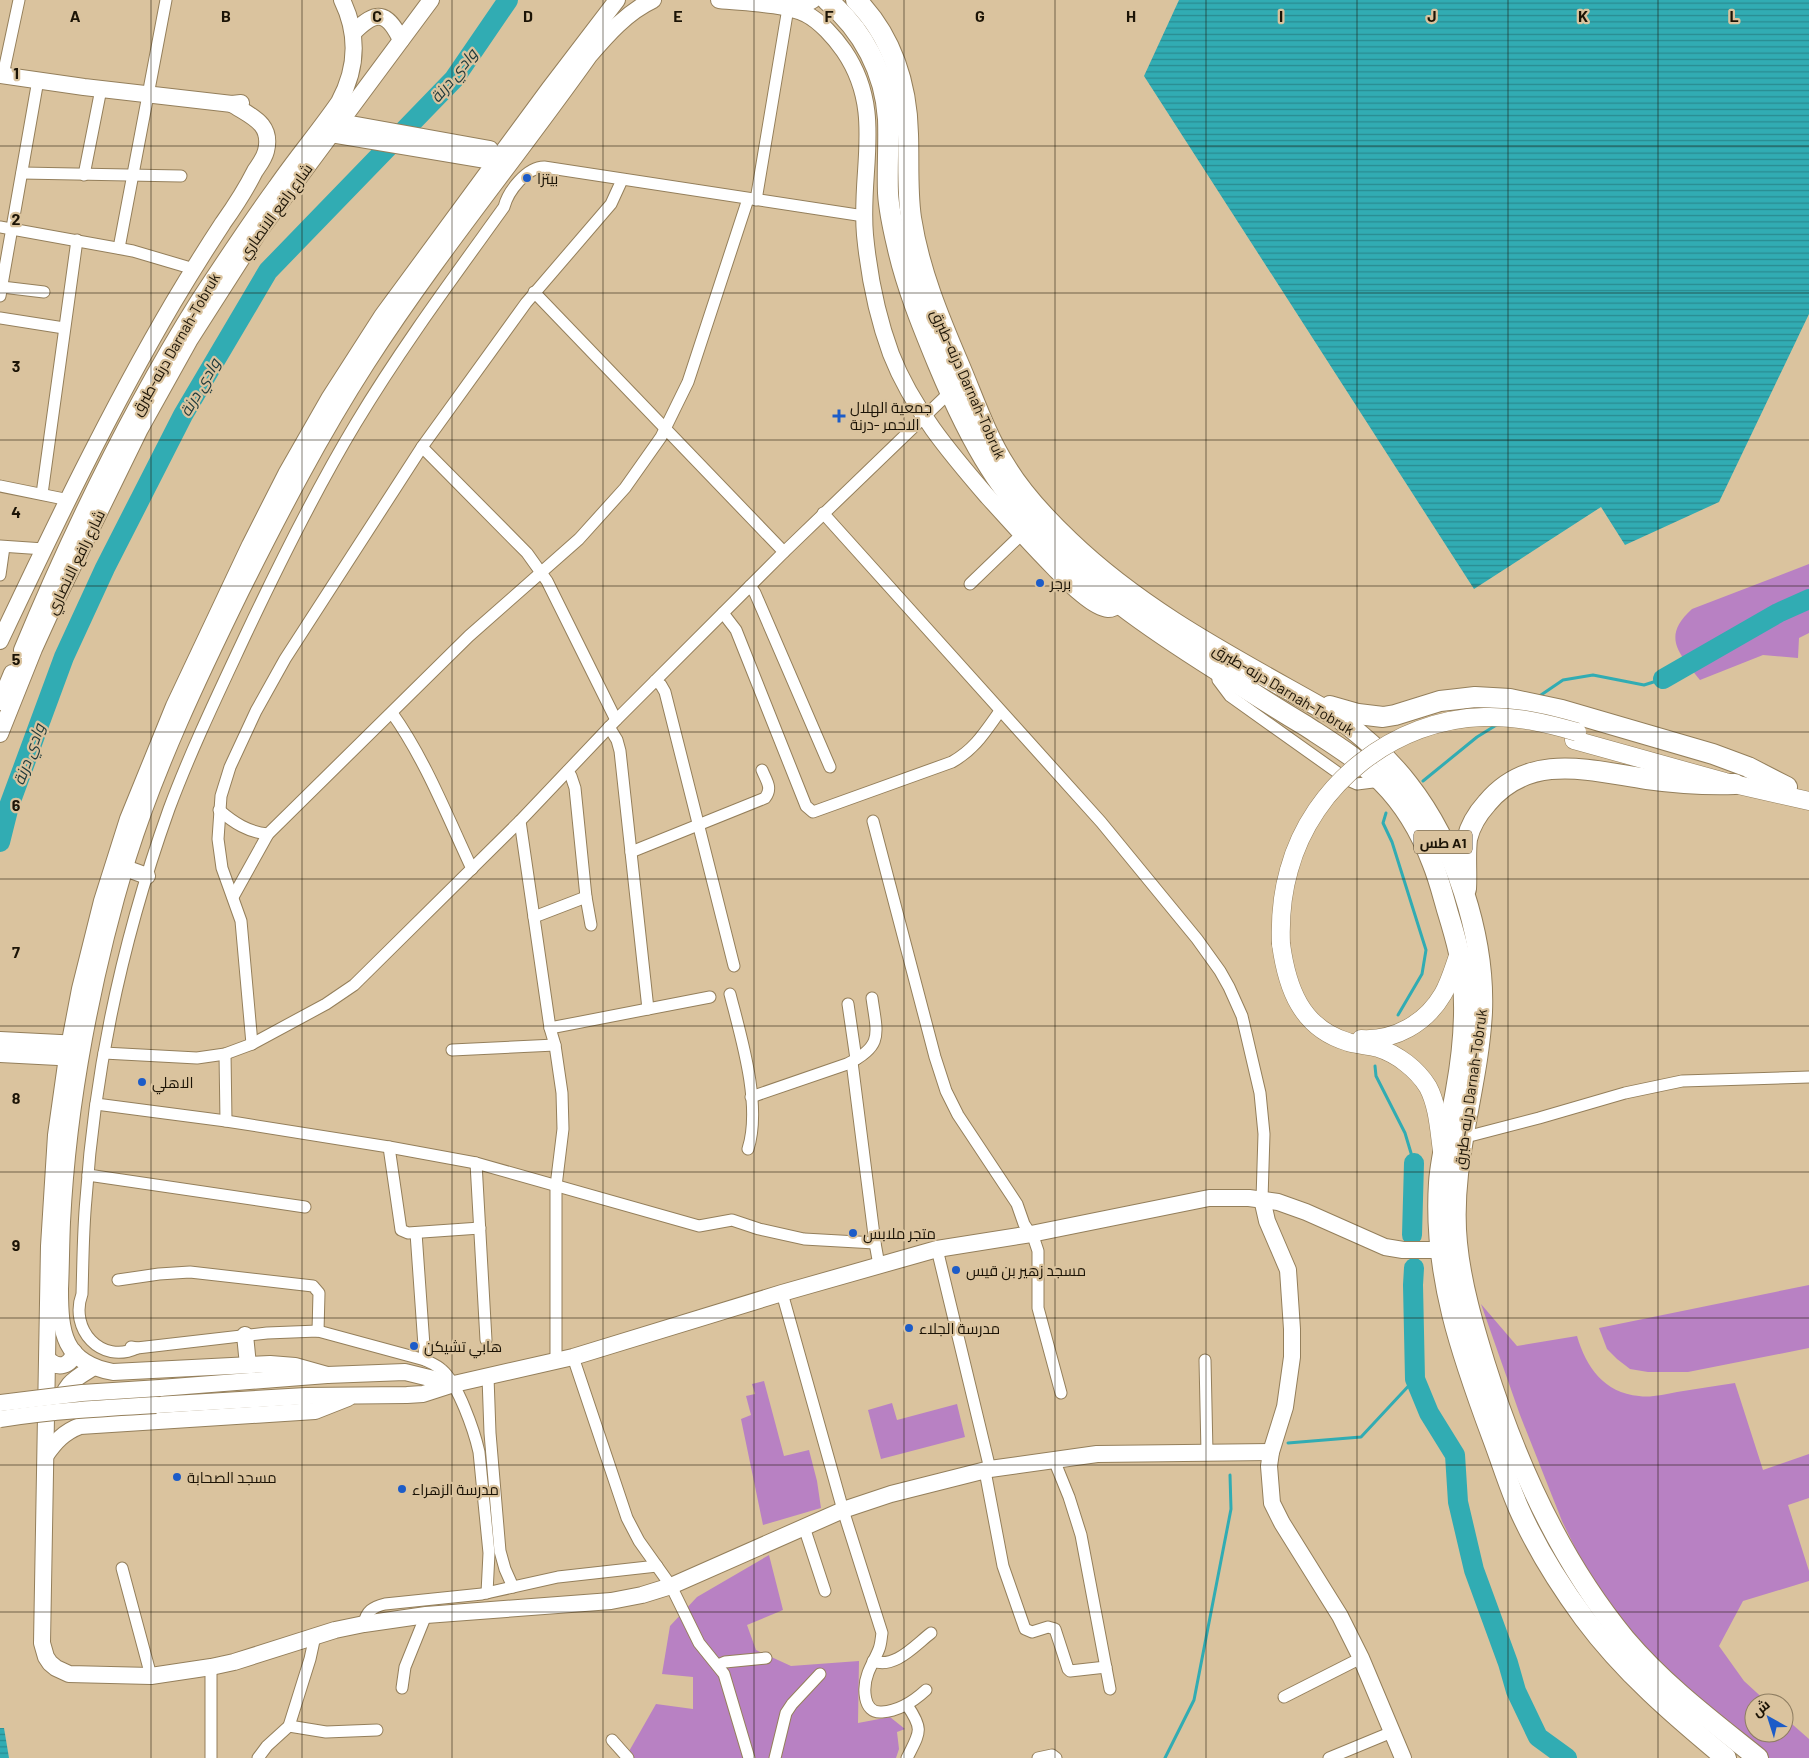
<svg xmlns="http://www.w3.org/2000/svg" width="1809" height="1758" viewBox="0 0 1809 1758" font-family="Barlow,Cairo,sans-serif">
  <defs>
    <pattern id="water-rules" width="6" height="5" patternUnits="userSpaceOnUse" patternTransform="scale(1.25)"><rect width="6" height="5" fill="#31acb3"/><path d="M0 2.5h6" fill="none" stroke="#298b90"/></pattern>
  </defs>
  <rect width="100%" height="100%" fill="#dac39e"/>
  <g fill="#b881c3">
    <path d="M 1809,564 L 1809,633 L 1799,638 L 1798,658 L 1763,655 L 1700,680 C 1679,653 1661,637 1692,609 Z"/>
    <path d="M 1809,1285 L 1809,1348 L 1688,1372 L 1648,1372 L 1630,1369 L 1617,1359 L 1607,1349 L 1599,1328 Z"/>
    <path d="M 1481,1304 L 1517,1346 L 1577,1336 C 1586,1367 1604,1393 1639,1396 C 1651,1398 1665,1394 1677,1392 C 1696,1389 1715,1386 1735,1383 L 1763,1470 L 1809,1454 L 1809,1498 L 1788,1505 L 1809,1571 L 1809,1581 L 1743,1601 L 1719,1646 L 1744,1681 L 1768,1703 L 1754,1703 L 1754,1733 L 1784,1733 L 1784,1717 L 1809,1739 L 1809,1758 L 1764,1758 L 1635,1642 L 1587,1572 L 1562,1521 L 1520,1415 Z"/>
    <path d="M 764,1381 L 784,1456 L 809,1450 L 817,1481 L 821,1508 L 763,1525 L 741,1419 L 751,1415 L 746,1396 L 755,1394 L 752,1384 Z"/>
    <path d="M 892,1403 L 897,1420 L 957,1404 L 965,1437 L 881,1459 L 868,1410 Z"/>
    <path d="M 769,1555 L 783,1610 L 747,1625 L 756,1650 L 791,1666 L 859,1661 L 858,1723 L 890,1717 L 905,1729 L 897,1732 L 899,1749 L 896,1758 L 628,1758 L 628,1753 L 656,1704 L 693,1709 L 693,1677 L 662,1674 L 670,1626 L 697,1597 Z"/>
  </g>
  <g fill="url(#water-rules)">
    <path d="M 1179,0 L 1809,0 L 1809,314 L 1719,502 L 1625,545 L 1601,507 L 1474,589 L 1144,76 Z"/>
    <path d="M 0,1728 L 4,1728 L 9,1758 L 0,1758 Z"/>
  </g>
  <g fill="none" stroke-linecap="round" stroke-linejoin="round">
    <g stroke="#31acb3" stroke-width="3">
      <path d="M 1538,697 L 1563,680 L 1593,675 L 1644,685 L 1663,679"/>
      <path d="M 1423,781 L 1477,737 L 1498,724"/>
      <path d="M 1386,813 L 1383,823 L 1392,842 L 1426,950 L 1422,974 L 1398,1015"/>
      <path d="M 1375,1066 L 1376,1076 L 1405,1133 L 1414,1163"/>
      <path d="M 1288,1443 L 1361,1437 L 1415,1379"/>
      <path d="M 1165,1758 L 1194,1700 L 1231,1509 L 1230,1475"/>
    </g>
    <g stroke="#31acb3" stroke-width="20">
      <path d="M 1663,679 L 1778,613 L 1809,599"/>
      <path d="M 0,842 L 9,806 L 64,657 L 105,568 L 183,415 L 268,271 L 454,79 L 508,0"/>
      <path d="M 1412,1235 L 1414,1163"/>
      <path d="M 1414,1268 L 1413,1285 L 1415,1379 L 1429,1413 L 1455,1455 L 1458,1502 L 1474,1570 L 1508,1663 L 1516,1691 L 1538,1737 L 1567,1758"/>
    </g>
    <g stroke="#947f5b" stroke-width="13">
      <g id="street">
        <path d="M 3,75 L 19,0"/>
        <path d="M 22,173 L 181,176"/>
        <path d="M 84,175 L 101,89"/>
        <path d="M 756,200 L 788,8"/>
        <path d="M 0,227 L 133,251 L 194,269"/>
        <path d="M 119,248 L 166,0"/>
        <path d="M 2,287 L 44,292"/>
        <path d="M 534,292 L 784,552"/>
        <path d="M 0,296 L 38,80"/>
        <path d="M 0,318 L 64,328"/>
        <path d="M 422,447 L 527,553 L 547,581 L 616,720"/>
        <path d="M 0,486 L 69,500"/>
        <path d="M 42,494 L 77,240"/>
        <path d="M 823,513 L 1101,822 L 1197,939 L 1220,971 L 1229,987 L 1242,1016 L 1260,1093 L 1264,1134 L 1262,1199"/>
        <path d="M 0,546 L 44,549"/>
        <path d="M 0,575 L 4,547"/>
        <path d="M 970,584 L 1022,534"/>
        <path d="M 750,586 L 755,593 L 830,767"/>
        <path d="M 723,613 L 736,630 L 806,806 L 813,812 L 952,762 C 975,749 985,732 1000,711"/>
        <path d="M 1217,672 L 1218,680 L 1230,696 L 1348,780 L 1357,784 L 1381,781"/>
        <path d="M 655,681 L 661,685 L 665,692 L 734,966"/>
        <path d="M 392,713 C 425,759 448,818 472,869"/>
        <path d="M 609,727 L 617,740 L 620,751 L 648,1009"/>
        <path d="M 568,771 L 571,776 L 575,788 L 586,897 L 591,925"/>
        <path d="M 219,810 C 234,823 248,832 268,834"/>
        <path d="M 520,821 L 550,1028 L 555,1045 L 562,1093 L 563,1129 L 556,1186 L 556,1361"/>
        <path d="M 873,821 L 935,1057 L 946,1091 L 958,1115 L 1017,1204 L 1024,1224 L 1034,1239 L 1038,1251 L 1038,1308 L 1061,1393"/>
        <path d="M 631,852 L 765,798 C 773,788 766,780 762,770"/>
        <path d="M 233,897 L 268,834 L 469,636 L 579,539 L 625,488 L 661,437 L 688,382 L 748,199"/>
        <path d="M 534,917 L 586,897"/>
        <path d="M 730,994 C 741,1037 762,1105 748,1149"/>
        <path d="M 848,1004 L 856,1059"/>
        <path d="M 550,1028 L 710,997"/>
        <path d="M 252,1044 L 241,921 L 222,868 L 218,839 L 221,796 L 230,767 L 256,711 L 285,659 L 422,447 L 526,303 L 611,204 L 622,180"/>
        <path d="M 452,1050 L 555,1045"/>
        <path d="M 104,1053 L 197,1058 L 225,1054 L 252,1044 L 326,1004 L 354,985 L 520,821 L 616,720 L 784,552 L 950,392"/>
        <path d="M 225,1054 L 226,1121"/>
        <path d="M 852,1062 L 875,1243 L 879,1265"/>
        <path d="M 751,1097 L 847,1064 C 884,1046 877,1034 872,998"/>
        <path d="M 96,1104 L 226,1121 L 389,1147 L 476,1163 L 699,1226 L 732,1220 L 759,1229 L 804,1239 L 875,1243"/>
        <path d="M 1462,1138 L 1539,1118 L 1625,1093 L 1682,1081 L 1809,1077"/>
        <path d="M 389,1147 L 401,1230 L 408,1233 L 480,1228"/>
        <path d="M 476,1163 L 486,1340"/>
        <path d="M 88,1175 L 305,1207"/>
        <path d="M 416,1233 L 425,1360"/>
        <path d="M 937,1249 L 990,1469"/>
        <path d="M 118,1280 L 159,1274 L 190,1272 L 313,1286 L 319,1293 L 318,1331"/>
        <path d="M 782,1293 L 843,1510 L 882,1633 C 881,1639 881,1644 879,1649 C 876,1657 871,1665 868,1673 C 863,1686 862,1714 882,1712 C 899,1711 914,1701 926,1690"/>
        <path d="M 131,1347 L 137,1348 L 267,1333 L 318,1331 L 425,1360 C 431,1363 437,1365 442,1370 C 458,1384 474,1430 479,1452 L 489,1553 L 487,1593"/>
        <path d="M 137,1348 C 101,1365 69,1329 82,1294 C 83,1262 83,1230 86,1199 C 95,1066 124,935 169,809 C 191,750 219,692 246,634 C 280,562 315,491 356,423 C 401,348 453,278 504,207 C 508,191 527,167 544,167 L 864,216"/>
        <path d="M 573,1357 L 627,1518 L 639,1541 L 671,1586 L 699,1643 L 724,1674 L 749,1758"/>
        <path d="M 1205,1360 L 1207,1453"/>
        <path d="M 488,1377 L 490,1433 L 500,1551 L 505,1569 L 513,1587"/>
        <path d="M 1054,1460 L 1069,1497 L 1081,1535 L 1110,1689"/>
        <path d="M 985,1471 L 1003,1566 L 1025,1629 L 1032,1632 L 1048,1627 L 1055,1629 L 1068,1669 L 1070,1671 L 1106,1667"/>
        <path d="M 804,1527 L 825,1591"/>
        <path d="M 122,1568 L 151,1676"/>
        <path d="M 364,1624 C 366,1611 373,1607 385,1604 L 482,1594 L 558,1577 L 657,1566"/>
        <path d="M 873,1661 C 895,1669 914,1646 931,1633"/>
        <path d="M 718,1665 L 725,1662 L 766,1658"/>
        <path d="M 211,1667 L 211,1758"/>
        <path d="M 402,1688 L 405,1667 L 426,1615"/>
        <path d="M 1284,1697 L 1361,1658"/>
        <path d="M 907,1705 C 924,1730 920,1732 907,1758"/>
        <path d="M 289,1726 L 326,1732 L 377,1730"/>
        <path d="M 612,1740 L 628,1758"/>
        <path d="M 258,1758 L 267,1746 L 289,1726 L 310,1659 L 315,1636"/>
        <path d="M 775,1758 L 786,1713 L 792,1704 L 820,1674"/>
        <path d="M 1038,1758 L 1052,1755 L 1056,1758"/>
        <path d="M 1329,1758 L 1392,1732"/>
      </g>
    </g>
    <g stroke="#947f5b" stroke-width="18">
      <g id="secondary">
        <path d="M 617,0 L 549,89 L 382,316 L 330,397 L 286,474 L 250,545 L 174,706 L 128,819 L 102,901 L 80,989 L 67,1057 L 56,1135 L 49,1246 L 42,1643 L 46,1657 L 50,1663 L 56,1668 L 69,1674 L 151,1676 L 211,1667 L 234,1662 L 335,1630 L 364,1624 L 426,1615 L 611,1601 L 642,1595 L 671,1586 L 843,1510 L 891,1494 L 990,1469 L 1097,1454 L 1271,1452"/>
        <path d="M 719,0 C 746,3 782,3 806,14 C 820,21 835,38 844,51 C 885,111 859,170 865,235 C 869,276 877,316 891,354 C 912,408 950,453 988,497 C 1010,521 1031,545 1054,568 C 1065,579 1092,608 1108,609 C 1113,609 1116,607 1119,604"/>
        <path d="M 788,8 L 804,5 L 813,0"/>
        <path d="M 354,32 C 376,10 387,11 401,40"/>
        <path d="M 0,75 L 84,87 L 232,104 L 241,103"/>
        <path d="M 340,122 L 490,149"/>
        <path d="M 331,134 L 504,163"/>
        <path d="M 0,641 C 54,527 109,412 173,303 C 189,276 206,249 223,223 C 235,206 246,189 255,171 C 259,165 264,159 266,151 C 273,123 250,116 232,104"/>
        <path d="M 22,650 C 72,530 130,410 199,300 C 224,262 249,224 276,187 C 296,158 319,131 339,102 C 357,69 359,35 342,0"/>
        <path d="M 0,702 L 12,673"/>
        <path d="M 0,734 L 34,649 L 54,605 L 140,429 L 189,341 L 258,233 L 431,0"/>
        <path d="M 125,868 L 147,876"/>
        <path d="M 0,1040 L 80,1044"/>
        <path d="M 0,1054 L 77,1058"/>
        <path d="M 1262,1199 L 1267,1221 L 1288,1270 L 1292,1329 L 1292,1357 L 1285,1407 L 1271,1452 L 1269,1466 L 1272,1503 L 1282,1523 L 1340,1616 L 1361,1658 L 1403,1758"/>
        <path d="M 245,1335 L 248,1365"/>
        <path d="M 48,1359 C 58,1370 71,1366 74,1352"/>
        <path d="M 327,1375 L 295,1366 L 270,1364 L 113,1372 C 63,1363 60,1332 60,1289 C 61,1267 61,1244 62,1222 C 68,1101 93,973 128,857 C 157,765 199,677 241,591 C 280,513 320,436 367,363 C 435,257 516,159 589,56 C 607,35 627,12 653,0"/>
        <path d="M 160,1388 L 327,1375 L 405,1372 L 454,1384"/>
        <path d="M 156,1405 L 306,1396 L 407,1395 L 423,1394 L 454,1384 L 573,1357 L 782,1293 L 937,1249 L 1031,1234 L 1209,1198 L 1249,1198 L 1278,1202 L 1306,1212 L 1385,1247 L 1403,1250 L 1440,1250"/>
        <path d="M 63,1407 C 60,1385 78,1377 94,1367"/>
        <path d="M 46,1455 C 55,1442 64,1432 80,1426 L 315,1411 L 348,1398"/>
      </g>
    </g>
    <g stroke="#947f5b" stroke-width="19">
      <g id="primary">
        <path d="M 1574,740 L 1725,782 L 1809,801"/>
        <path d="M 1281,944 C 1287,988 1301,1028 1348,1042 C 1357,1045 1368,1045 1378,1048 C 1397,1054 1417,1069 1428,1087 C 1438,1106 1439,1130 1442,1151"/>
        <path d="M 1361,1039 C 1395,1041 1426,1023 1443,994 C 1450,982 1454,967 1459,953"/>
      </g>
    </g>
    <g stroke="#947f5b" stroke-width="22">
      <g id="highway">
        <path d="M 827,0 C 863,30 885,72 888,119 C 889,143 887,168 888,193 C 889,210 893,228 897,245 C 906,286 922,325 938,364 C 953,400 969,435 990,468 C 1003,489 1019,508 1035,526 C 1090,587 1149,627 1217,670 C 1246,689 1276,708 1306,726 C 1332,743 1360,760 1382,782 C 1405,805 1421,833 1432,862 C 1439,879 1443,896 1448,913 C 1452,926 1456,940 1459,953 C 1468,998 1464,1046 1456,1090 C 1451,1121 1441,1152 1439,1183 C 1433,1274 1462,1356 1493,1439 C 1502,1463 1509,1486 1519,1509 C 1536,1547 1559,1584 1584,1618 C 1624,1672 1674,1715 1726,1758"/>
        <path d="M 856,0 C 892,36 907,85 908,134 C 909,162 907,190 911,218 C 919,270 939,318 960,367 C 974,400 986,436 1006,467 C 1023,495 1046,519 1069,541 C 1148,617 1245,664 1339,718 C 1364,737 1388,758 1408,784 C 1455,844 1485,936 1482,1012 C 1478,1090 1449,1164 1457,1243 C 1461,1284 1473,1325 1485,1364 C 1516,1463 1559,1559 1625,1639 C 1664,1685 1712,1721 1758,1758"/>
        <path d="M 1330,706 L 1358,714 L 1383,717 L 1395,715 L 1440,701 L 1458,699 L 1475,697 L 1510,699 L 1562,710 L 1713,754 L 1748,767 L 1787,787"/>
        <path d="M 1466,889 C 1467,873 1465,855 1467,839 C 1470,826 1478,813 1487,803 C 1530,751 1591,771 1647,779 C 1676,783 1705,785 1735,784"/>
      </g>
    </g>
    <use href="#street" stroke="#fff" stroke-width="11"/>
    <use href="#secondary" stroke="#fff" stroke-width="16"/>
    <use href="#primary" stroke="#fff" stroke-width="18"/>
    <use href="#highway" stroke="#fff" stroke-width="20"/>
    <g stroke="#947f5b" stroke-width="18" stroke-linecap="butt">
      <g id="secondary-bridge">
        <path d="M 0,1403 L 82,1393 L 160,1388"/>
        <path d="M 0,1419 C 52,1411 104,1408 156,1405"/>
      </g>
    </g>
    <g stroke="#947f5b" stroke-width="19" stroke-linecap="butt">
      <path id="primary-bridge" d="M 1281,944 C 1280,919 1282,894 1289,870 C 1312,784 1395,719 1484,717 C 1516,716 1546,723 1577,732"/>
    </g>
    <use href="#secondary-bridge" stroke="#fff" stroke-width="16"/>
    <use href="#primary-bridge" stroke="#fff" stroke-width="18"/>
  </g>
  <path fill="none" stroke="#1c1406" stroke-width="1" stroke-opacity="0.55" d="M 151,0 L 151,1758M 302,0 L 302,1758M 452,0 L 452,1758M 603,0 L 603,1758M 754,0 L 754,1758M 904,0 L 904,1758M 1055,0 L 1055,1758M 1206,0 L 1206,1758M 1357,0 L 1357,1758M 1508,0 L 1508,1758M 1658,0 L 1658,1758M 0,146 L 1809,146M 0,293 L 1809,293M 0,440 L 1809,440M 0,586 L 1809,586M 0,732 L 1809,732M 0,879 L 1809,879M 0,1026 L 1809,1026M 0,1172 L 1809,1172M 0,1318 L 1809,1318M 0,1465 L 1809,1465M 0,1612 L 1809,1612"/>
  <g fill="#1c5cc8" stroke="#dac39e" stroke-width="2">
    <circle cx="527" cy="178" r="5"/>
    <path d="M836.5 408.5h5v5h5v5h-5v5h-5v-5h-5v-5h5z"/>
    <circle cx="1040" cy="583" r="5"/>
    <circle cx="142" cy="1082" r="5"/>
    <circle cx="853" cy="1233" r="5"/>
    <circle cx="956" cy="1270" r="5"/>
    <circle cx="909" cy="1328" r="5"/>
    <circle cx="414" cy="1346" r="5"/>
    <circle cx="177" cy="1477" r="5"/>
    <circle cx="402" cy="1489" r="5"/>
  </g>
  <g text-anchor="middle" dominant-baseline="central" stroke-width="4.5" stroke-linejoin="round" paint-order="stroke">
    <rect fill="#dac39e" stroke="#554834" stroke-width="1" x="1414" y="830.5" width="58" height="23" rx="4"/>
    <g font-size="14" font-weight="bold" fill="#1c1406">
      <text x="1443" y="842">طس A1</text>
    </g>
    <g font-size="15" fill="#1c1406" stroke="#dac39e" text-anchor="start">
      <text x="537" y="178">بيتزا</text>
      <text x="850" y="407">جمعية الهلال<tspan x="850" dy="17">الاحمر -درنة</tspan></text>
      <text x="1050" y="583">برجر</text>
      <text x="152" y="1082">الاهلي</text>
      <text x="863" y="1233">متجر ملابس</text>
      <text x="966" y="1270">مسجد زهير بن قيس</text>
      <text x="919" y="1328">مدرسة الجلاء</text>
      <text x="424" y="1346">هابي تشيكن</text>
      <text x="187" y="1477">مسجد الصحابة</text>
      <text x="412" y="1489">مدرسة الزهراء</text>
    </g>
    <g font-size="15" fill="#1c1406" stroke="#dac39e">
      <text transform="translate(275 211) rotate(-54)">شارع رافع الانصاري</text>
      <text transform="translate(175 344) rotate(-60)">درنه-طبرق Darnah-Tobruk</text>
      <text transform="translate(969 384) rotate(66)">درنه-طبرق Darnah-Tobruk</text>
      <text transform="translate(75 562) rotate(-64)">شارع رافع الانصاري</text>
      <text transform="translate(1284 689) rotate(31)">درنه-طبرق Darnah-Tobruk</text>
      <text transform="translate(1470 1089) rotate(-82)">درنه-طبرق Darnah-Tobruk</text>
    </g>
    <g font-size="16" font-style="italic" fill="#213b3c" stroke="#dac39e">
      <text transform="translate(453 75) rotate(-51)">وادي درنة</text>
      <text transform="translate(199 387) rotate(-60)">وادي درنة</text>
      <text transform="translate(28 754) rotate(-70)">وادي درنة</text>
    </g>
  </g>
  <g font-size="16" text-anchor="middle" font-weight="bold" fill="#1c1406" stroke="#dac39e" stroke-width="4.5" stroke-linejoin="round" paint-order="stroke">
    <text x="75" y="22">A</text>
    <text x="226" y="22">B</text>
    <text x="377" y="22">C</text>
    <text x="528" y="22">D</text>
    <text x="678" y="22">E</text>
    <text x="829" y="22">F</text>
    <text x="980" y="22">G</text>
    <text x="1131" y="22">H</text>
    <text x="1281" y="22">I</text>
    <text x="1432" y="22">J</text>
    <text x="1583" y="22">K</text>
    <text x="1734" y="22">L</text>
    <text x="16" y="79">1</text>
    <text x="16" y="225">2</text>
    <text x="16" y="372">3</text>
    <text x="16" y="518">4</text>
    <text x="16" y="665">5</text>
    <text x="16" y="811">6</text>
    <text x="16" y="958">7</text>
    <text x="16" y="1104">8</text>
    <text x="16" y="1251">9</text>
  </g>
  <g transform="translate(1769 1718) rotate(321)"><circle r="24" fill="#dac39e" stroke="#8e7d61"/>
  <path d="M0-4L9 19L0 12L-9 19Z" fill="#1c5cc8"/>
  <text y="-8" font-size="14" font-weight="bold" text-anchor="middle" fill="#1c1406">ش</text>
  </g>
</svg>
